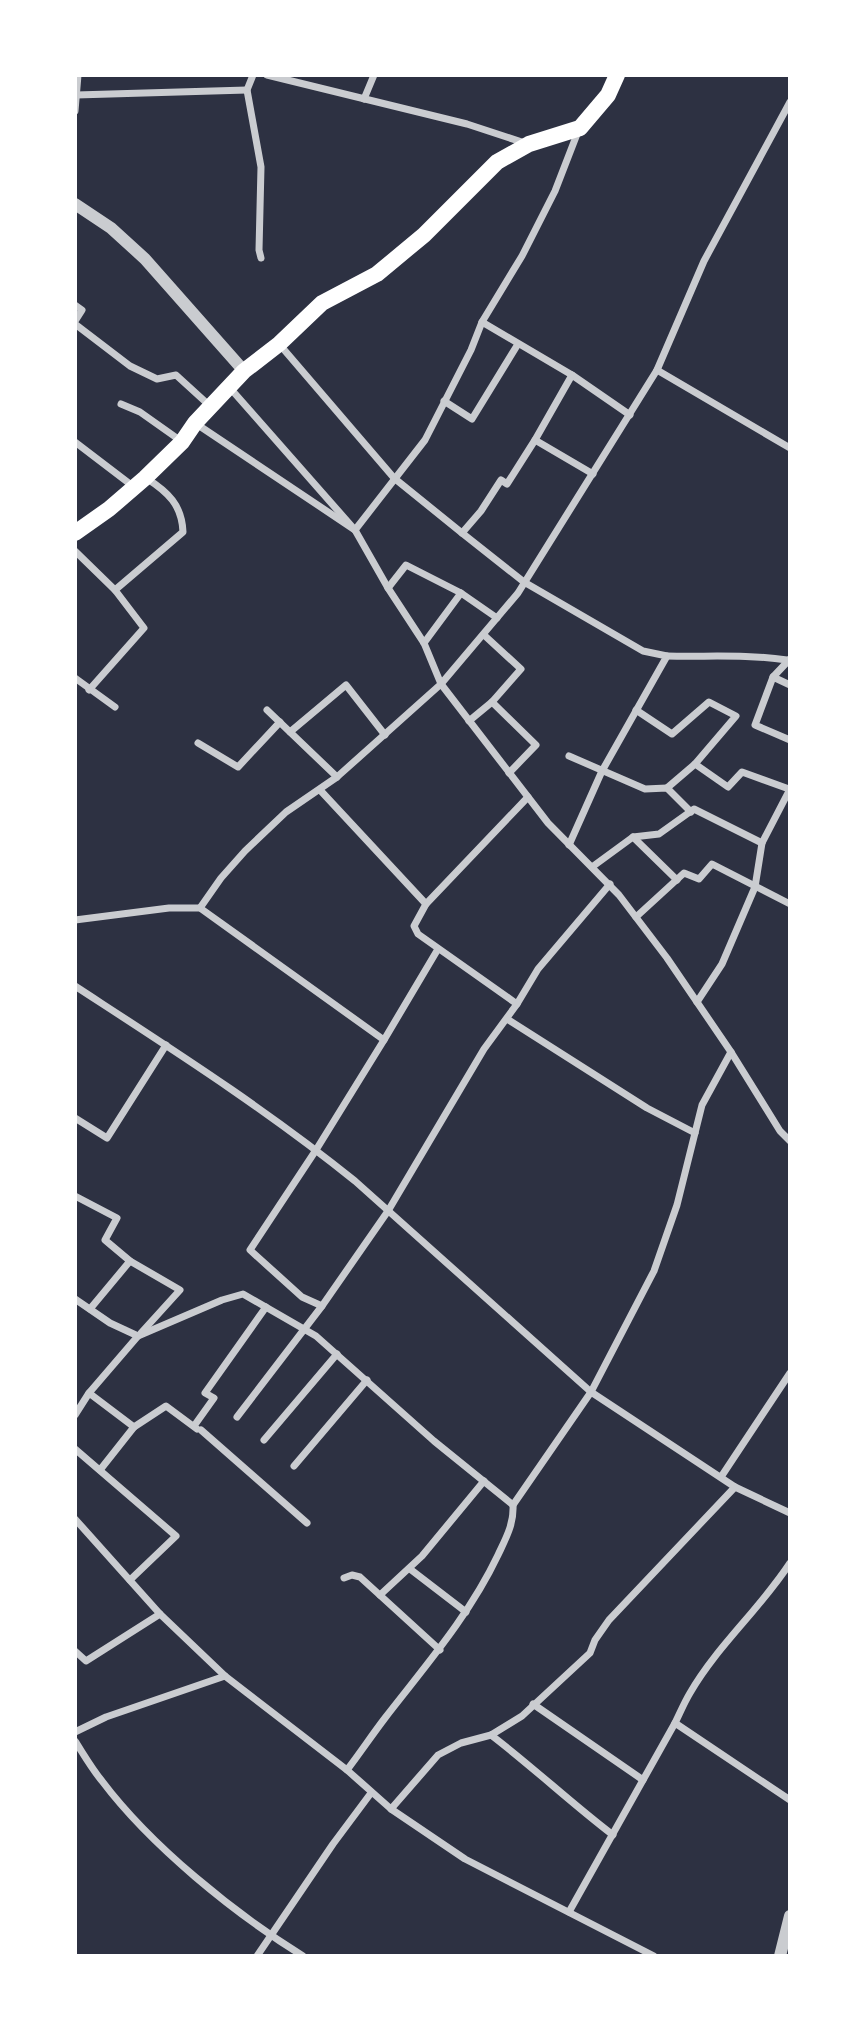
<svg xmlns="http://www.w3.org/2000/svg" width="865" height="2031" viewBox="0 0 865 2031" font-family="'Asap Condensed',sans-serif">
  <rect width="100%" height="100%" fill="#2d3142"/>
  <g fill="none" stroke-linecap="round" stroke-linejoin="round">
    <g stroke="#caccd0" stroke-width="7">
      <path d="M 253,75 L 247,90 L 261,167 L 259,250 L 261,258"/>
      <path d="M 267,75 L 467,124 L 528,144"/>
      <path d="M 76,95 L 247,90"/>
      <path d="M 364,99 L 374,75"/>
      <path d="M 75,111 L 78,75"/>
      <path d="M 75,305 L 82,310 L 75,321"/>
      <path d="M 482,322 L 572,375 L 630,415"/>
      <path d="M 75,324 L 130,366 L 157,379 L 176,375 L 210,406"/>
      <path d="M 280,345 L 394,478 L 462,533 L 524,582 L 643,651 L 667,656 L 602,771 L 569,845"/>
      <path d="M 657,370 L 790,448"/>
      <path d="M 230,388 L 355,530 L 388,588 L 424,643 L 441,684 L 548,823 L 619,895 L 667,958 L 731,1052 L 780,1131 L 790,1141"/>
      <path d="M 444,401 L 472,419 L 518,344"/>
      <path d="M 121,404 L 140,412 L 181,441"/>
      <path d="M 195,423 L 355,530 L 425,440 L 471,350 L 482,322 L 522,256 L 555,191 L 579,129"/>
      <path d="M 535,440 L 572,375"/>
      <path d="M 75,442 L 134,487"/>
      <path d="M 462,533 L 481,511 L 501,480 L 507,484 L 535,440 L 593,474"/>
      <path d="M 75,551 L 115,590"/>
      <path d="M 388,588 L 406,565 L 461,593 L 424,643"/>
      <path d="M 461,593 L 497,618"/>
      <path d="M 667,656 C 707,657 747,654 787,660"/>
      <path d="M 790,659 L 773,677 L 755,725 L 790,740"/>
      <path d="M 773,677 L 790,685"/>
      <path d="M 75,678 L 115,707"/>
      <path d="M 89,690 L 144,628 L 115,590 L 183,532 C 182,505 168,492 146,478"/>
      <path d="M 492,702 L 536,745 L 509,773"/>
      <path d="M 267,710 L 337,777"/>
      <path d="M 636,710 L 672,734 L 709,702 L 736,716 L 695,764"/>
      <path d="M 469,721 L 492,702 L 521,669 L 484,635"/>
      <path d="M 290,732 L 346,685 L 385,735"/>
      <path d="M 198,743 L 238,767 L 280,722"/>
      <path d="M 569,756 L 645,789 L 667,788 L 691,812"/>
      <path d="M 667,788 L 695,764 L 728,787 L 742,772 L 789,789"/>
      <path d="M 320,790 L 426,904 L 528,797"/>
      <path d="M 633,837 L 677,880"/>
      <path d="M 592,867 L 633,837 L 659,834 L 694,809 L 762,843"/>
      <path d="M 426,904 L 414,926 L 418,934 L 517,1004"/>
      <path d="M 200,908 L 221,878 L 245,851 L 286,812 L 337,777 L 441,684 L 518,593 L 657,370 L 704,261 L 790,102"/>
      <path d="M 636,917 L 684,873 L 699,879 L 712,864 L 790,904"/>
      <path d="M 75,920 L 169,908 L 200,908 L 384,1040 L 316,1150 L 250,1250 L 302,1297 L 322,1306 L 237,1417"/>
      <path d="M 75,986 C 170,1048 266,1109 355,1181 L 591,1392 L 654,1271 L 677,1205 L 702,1105 L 731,1052"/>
      <path d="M 697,1002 L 722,964 L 755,887 L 762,843 L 790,789"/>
      <path d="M 507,1019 L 647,1108 L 695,1133"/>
      <path d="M 384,1040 L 438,949"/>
      <path d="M 75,1118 L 107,1138 L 166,1045"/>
      <path d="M 75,1196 L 117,1218 L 105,1240 L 130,1261 L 90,1309"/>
      <path d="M 130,1261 L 180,1290 L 141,1333"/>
      <path d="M 75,1299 L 110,1323 L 138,1336 L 89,1393 L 75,1415"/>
      <path d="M 322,1306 L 388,1211 L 484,1049 L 517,1004 L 538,969 L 610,884"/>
      <path d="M 138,1336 L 222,1300 L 243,1294 L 316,1336 L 434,1441 L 513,1505 C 514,1524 506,1538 498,1555 C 469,1616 426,1665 385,1718 C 372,1735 360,1753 347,1770"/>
      <path d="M 89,1393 L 134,1427 L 100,1470"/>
      <path d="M 194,1426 L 214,1398 L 205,1393 L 266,1307"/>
      <path d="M 134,1427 L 166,1406 L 197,1429"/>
      <path d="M 201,1430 L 307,1523"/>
      <path d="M 264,1440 L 337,1354"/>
      <path d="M 75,1449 L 176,1536 L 130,1580"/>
      <path d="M 294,1466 L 367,1380"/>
      <path d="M 721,1477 L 790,1373"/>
      <path d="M 513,1505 L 591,1392 L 735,1487 L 790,1513"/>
      <path d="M 75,1519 L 160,1614 L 225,1676 L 347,1770 L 391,1809 L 465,1859 L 654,1956"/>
      <path d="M 410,1569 L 466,1612"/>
      <path d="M 344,1578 L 352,1575 L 360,1577 L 440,1650"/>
      <path d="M 380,1595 L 422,1556 L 484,1481"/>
      <path d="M 75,1651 L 86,1661 L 160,1614"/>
      <path d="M 533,1704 L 643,1780"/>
      <path d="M 675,1723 C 680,1713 684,1703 690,1693 C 717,1646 760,1609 790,1563"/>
      <path d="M 75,1732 L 106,1717 L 225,1676"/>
      <path d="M 491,1735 C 533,1767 571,1803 613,1835"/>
      <path d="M 75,1741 C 84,1755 92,1769 102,1781 C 151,1846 234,1913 303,1956"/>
      <path d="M 391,1809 L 438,1755 L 461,1743 L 491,1735 L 522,1716 L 590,1653 L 595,1640 L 609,1620 L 735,1487"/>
      <path d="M 569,1912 L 675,1723 L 790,1800"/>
      <path d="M 257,1956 L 333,1844 L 371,1793"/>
    </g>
    <g stroke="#caccd0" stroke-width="12">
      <path d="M 75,204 L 111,228 L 145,259 L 244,371"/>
      <path d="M 780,1956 L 790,1916"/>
    </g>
    <path stroke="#fff" stroke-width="16" d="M 75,533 L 109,509 L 145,478 L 182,442 L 195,423 L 244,371 L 279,344 L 322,303 L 377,274 L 424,235 L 497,162 L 529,144 L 580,128 L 608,95 L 617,75"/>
  </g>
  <rect width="865" height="2031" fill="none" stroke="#ffffff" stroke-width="154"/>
</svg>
